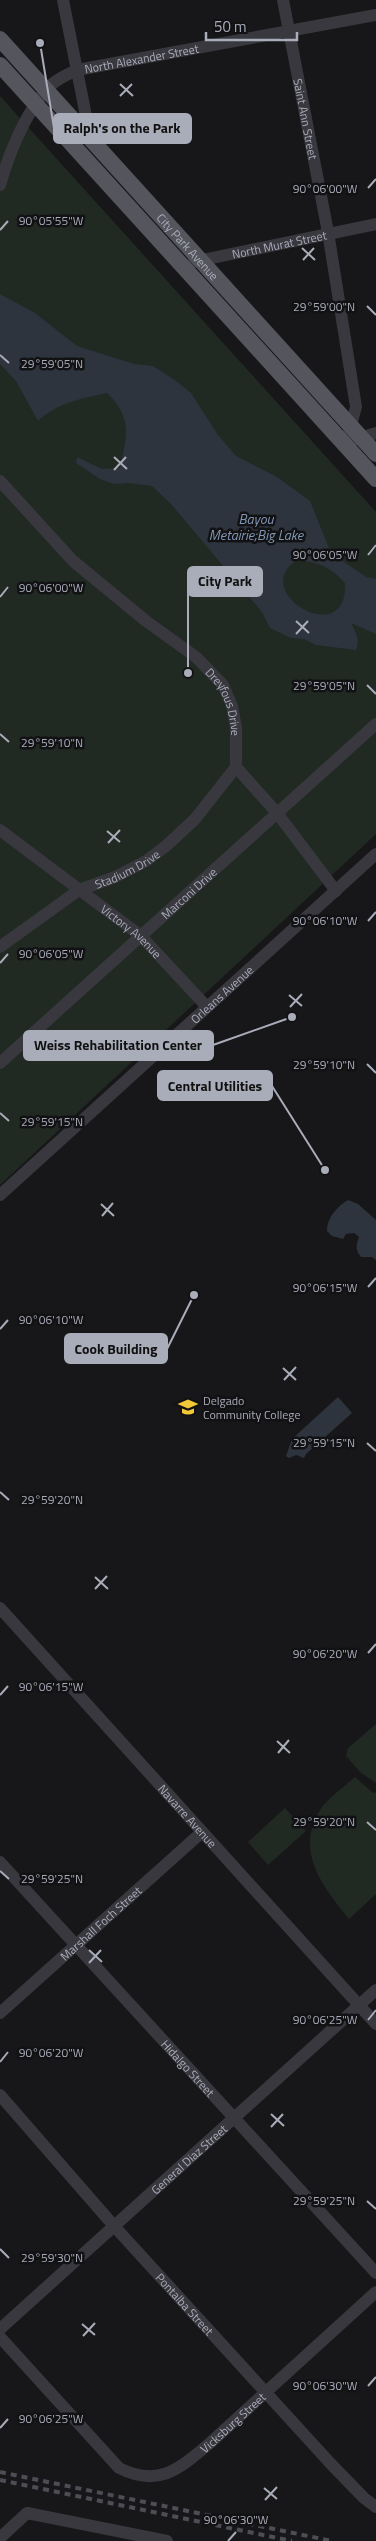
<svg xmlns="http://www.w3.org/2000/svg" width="376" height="2541" viewBox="0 0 376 2541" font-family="'Titillium Web',sans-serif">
  <rect width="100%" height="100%" fill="#171719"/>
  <g fill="#212923">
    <path d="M 0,96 L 376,512 L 376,834 L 0,1185 Z"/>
    <path d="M 376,1724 L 376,1783 L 361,1773 L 346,1756 L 348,1748 Z"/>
    <path d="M 355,1777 L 373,1793 L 376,1792 L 376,1894 L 349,1919 C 324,1888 295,1853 319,1812 C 326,1799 344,1787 355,1777 Z"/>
    <path d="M 285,1808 L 306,1831 L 268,1865 L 248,1842 Z"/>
  </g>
  <g fill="#2d343d" fill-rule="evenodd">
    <path d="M 0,294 L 35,313 L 77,346 L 134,364 L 153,366 L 176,381 L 191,393 L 218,435 L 236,456 L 277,477 L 310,501 L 331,553 L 366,577 L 376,579 L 376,634 L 351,623 C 356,633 360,639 356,650 L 316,645 L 304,639 L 291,638 L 270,628 L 262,612 L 171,504 L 152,486 L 128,483 L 114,484 L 100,479 L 76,463 L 77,457 L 102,469 L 120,468 C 127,436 133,418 107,393 C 80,399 59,402 38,421 L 16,381 L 0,364 ZM 297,560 C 318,562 331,567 345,583 C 349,651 247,593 297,560 Z"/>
    <path d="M 348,1200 L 358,1204 L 376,1220 L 376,1260 L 372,1257 L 361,1257 C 355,1250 356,1245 359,1237 L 354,1233 L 346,1234 L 343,1239 L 332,1236 L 327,1231 C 327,1217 337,1207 348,1200 Z"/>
    <path d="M 338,1397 L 352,1413 L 306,1454 L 304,1458 L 296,1455 L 289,1458 L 286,1456 L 292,1439 Z"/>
  </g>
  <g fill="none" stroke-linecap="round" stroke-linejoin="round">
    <g stroke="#38383e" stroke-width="12">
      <path d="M 63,0 L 91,141"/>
      <path id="s1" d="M 283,0 L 328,232 L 356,407 L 349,432"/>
      <path id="s2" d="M 0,185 C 9,154 24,117 45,91 C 53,81 66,75 77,70 L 376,15"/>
      <path id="s3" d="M 193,262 L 376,224"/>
      <path d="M 353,440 L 376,433"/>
      <path id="s4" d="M 0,481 L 73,561 L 146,621 L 196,657 L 223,685 L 232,706 L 236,728 L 236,767 L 277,813 L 336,891"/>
      <path id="s5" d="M 0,830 L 141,936 L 207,1007"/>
      <path id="s6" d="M 0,947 L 79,890 L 115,877 L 146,861 L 166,846 L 195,819 L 236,767"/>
      <path id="s7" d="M 0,1063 L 376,724"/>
      <path id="s8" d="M 0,1195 L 376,854"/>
      <path id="s9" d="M 0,1608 L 376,2024"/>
      <path id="s10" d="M 0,1862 L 376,2273"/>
      <path id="s11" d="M 0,2013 L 202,1832"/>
      <path id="s12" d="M 0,2095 L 114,2226 L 331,2464 L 364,2498 L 376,2507"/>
      <path id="s13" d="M 0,2329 L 376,1990"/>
      <path id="s14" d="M 0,2337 L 119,2468 C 159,2488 179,2469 210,2443 L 376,2292"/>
      <path d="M 0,2538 L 27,2513 L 167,2541"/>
    </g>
    <g stroke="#54555d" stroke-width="16">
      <path id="s15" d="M 0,39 L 376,454"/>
      <path d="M 0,65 L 376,479"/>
    </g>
    <g stroke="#4d4e55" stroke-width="4" stroke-dasharray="6 5" stroke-linecap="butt">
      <path d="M 0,2472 L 332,2541"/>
      <path d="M 0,2480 L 292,2541"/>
    </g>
  </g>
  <path fill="none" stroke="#a9acb9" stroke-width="2" d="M 120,84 L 133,96M 120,96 L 132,84M 368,188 L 376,179M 0,230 L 8,221M 302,248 L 315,260M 303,260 L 314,248M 367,306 L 376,315M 0,355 L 9,363M 114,457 L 127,469M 114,470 L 126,457M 368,555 L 376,545M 0,597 L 8,587M 296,621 L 309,633M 296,634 L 308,621M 367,685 L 376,694M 0,734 L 9,742M 107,831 L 120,842M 108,843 L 120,830M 368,921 L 376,912M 0,963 L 8,954M 289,995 L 302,1006M 290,1007 L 302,994M 367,1064 L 376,1073M 0,1113 L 9,1121M 101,1204 L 114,1216M 102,1216 L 113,1203M 368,1287 L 376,1278M 0,1329 L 8,1320M 283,1368 L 296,1380M 284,1380 L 296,1367M 367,1443 L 376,1451M 0,1492 L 9,1500M 95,1577 L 108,1589M 95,1589 L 107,1576M 368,1653 L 376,1644M 0,1695 L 8,1686M 277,1741 L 290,1753M 278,1753 L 289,1740M 367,1822 L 376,1830M 0,1871 L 9,1879M 89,1950 L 102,1962M 89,1963 L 101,1950M 368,2020 L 376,2010M 0,2062 L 8,2052M 271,2114 L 284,2126M 271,2127 L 283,2114M 367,2201 L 376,2209M 0,2249 L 9,2258M 82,2324 L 95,2335M 83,2336 L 95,2323M 368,2386 L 376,2377M 0,2428 L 8,2419M 264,2488 L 277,2499M 265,2500 L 277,2487M 228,2541 L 236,2532"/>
  <defs>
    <g id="university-bare" transform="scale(1.5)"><path d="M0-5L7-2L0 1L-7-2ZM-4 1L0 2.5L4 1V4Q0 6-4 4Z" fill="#f1c937" stroke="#121214" stroke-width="2.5" paint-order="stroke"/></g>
  </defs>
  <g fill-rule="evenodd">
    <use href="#university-bare" x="188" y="1407"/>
  </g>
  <g text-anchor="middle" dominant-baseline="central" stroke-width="5" stroke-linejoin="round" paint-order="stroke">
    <g font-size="12" fill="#a9acb9" stroke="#121214">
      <text stroke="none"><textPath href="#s2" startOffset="209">North Alexander Street</textPath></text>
      <text stroke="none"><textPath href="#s1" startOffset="121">Saint Ann Street</textPath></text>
      <text stroke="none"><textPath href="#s3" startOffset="88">North Murat Street</textPath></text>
      <text stroke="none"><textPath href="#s15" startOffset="280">City Park Avenue</textPath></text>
      <text stroke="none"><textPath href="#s4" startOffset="319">Dreyfous Drive</textPath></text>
      <text stroke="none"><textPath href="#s6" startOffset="150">Stadium Drive</textPath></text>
      <text stroke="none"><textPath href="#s7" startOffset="254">Marconi Drive</textPath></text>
      <text stroke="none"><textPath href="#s5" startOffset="166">Victory Avenue</textPath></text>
      <text stroke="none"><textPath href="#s8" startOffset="299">Orleans Avenue</textPath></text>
      <text stroke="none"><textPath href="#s9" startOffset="280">Navarre Avenue</textPath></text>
      <text stroke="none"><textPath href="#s11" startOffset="135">Marshall Foch Street</textPath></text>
      <text stroke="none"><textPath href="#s10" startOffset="279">Hidalgo Street</textPath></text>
      <text stroke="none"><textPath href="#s13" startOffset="254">General Diaz Street</textPath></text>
      <text stroke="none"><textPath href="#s12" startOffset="279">Pontalba Street</textPath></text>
      <text stroke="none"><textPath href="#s14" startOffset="310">Vicksburg Street</textPath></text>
    </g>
    <g font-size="12" fill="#a9acb9" stroke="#121214" text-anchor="start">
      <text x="203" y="1400">Delgado<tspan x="203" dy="14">Community College</tspan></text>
    </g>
    <g font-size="14" font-style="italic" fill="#8196b4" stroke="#121214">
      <text x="256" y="518">Bayou<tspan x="256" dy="16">Metairie;Big Lake</tspan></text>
    </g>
  </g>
  <g font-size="12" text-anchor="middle" fill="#a9acb9" stroke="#121214" stroke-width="5" stroke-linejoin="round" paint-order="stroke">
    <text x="325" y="193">90°06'00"W</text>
    <text x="51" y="225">90°05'55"W</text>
    <text x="324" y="311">29°59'00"N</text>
    <text x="52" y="368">29°59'05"N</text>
    <text x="325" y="559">90°06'05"W</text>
    <text x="51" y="592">90°06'00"W</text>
    <text x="324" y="690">29°59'05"N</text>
    <text x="52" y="747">29°59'10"N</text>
    <text x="325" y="925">90°06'10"W</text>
    <text x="51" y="958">90°06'05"W</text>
    <text x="324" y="1069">29°59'10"N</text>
    <text x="52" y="1126">29°59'15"N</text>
    <text x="325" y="1292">90°06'15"W</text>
    <text x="51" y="1324">90°06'10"W</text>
    <text x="324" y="1447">29°59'15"N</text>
    <text x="52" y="1504">29°59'20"N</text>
    <text x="325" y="1658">90°06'20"W</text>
    <text x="51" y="1691">90°06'15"W</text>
    <text x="324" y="1826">29°59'20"N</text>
    <text x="52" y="1883">29°59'25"N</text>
    <text x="325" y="2024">90°06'25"W</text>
    <text x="51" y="2057">90°06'20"W</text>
    <text x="324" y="2205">29°59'25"N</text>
    <text x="52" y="2262">29°59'30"N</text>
    <text x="325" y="2390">90°06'30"W</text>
    <text x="51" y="2423">90°06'25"W</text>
    <text x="236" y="2524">90°06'30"W</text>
  </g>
  <path fill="none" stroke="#a9acb9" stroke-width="2" d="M40 43L54 128M188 673L188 581M292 1017L213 1045M325 1170L272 1086M194 1295L167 1349"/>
  <g fill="#a9acb9" stroke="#121214" stroke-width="2">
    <circle cx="40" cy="43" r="5"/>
    <circle cx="188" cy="673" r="5"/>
    <circle cx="292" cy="1017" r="5"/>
    <circle cx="325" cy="1170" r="5"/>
    <circle cx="194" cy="1295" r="5"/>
  </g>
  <g fill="#a9acb9" stroke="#a9acb9" stroke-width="2">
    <rect x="54" y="114" width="137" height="29" rx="5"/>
    <rect x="188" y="567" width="74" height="29" rx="5"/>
    <rect x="24" y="1031" width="189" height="29" rx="5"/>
    <rect x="158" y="1071" width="114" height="29" rx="5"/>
    <rect x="65" y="1334" width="102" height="29" rx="5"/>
  </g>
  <g font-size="14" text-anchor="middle" font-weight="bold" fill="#111">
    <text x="122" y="133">Ralph's on the Park</text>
    <text x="225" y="586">City Park</text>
    <text x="118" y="1050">Weiss Rehabilitation Center</text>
    <text x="215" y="1091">Central Utilities</text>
    <text x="116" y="1354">Cook Building</text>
  </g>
  <path d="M206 32v8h91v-8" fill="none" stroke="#a9acb9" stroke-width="2.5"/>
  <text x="214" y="32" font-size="15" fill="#a9acb9" stroke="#121214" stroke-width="4" paint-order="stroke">50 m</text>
</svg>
